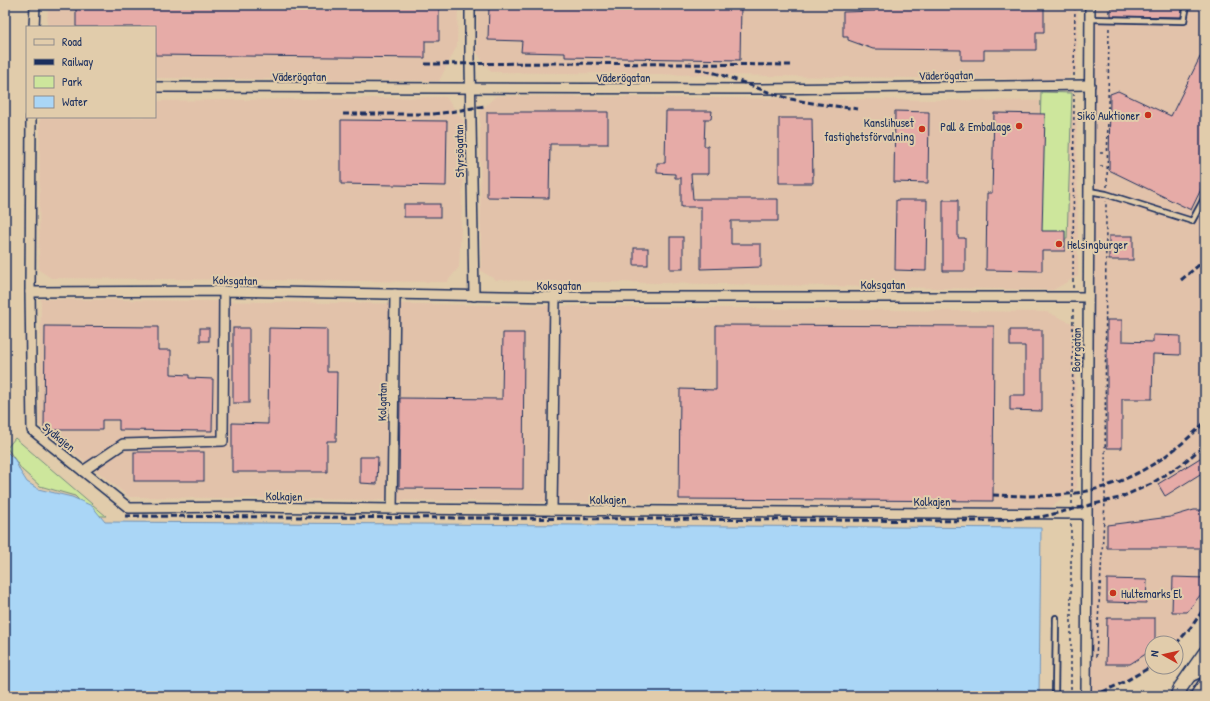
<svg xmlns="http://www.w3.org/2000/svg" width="1210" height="701" viewBox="0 0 1210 701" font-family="'Patrick Hand',sans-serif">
  <rect width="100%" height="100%" fill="#e1ccab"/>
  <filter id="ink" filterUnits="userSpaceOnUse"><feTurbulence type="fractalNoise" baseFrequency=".025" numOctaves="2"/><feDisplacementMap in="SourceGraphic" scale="8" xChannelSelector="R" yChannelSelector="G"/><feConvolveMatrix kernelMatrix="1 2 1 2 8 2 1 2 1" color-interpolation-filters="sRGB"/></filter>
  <g filter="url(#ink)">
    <g fill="#e2c2aa">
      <path d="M 48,5 L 458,5 L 457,46 L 439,81 L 155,78 L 155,27 L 47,27 Z"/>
      <path d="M 477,5 L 1078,5 L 1077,71 L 1065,80 L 491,72 L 477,53 Z"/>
      <path d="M 1090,5 L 1205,5 L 1205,607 L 1192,626 L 1176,644 L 1176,643 L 1152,643 L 1152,666 L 1126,681 L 1094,696 L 1086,696 Z"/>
      <path d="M 496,96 L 1060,101 L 1077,112 L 1078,276 L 1053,290 L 496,280 L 481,271 L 480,111 Z"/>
      <path d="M 446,97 L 466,125 L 459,267 L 447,282 L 51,278 L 39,270 L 40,117 L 155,117 L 155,101 Z"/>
      <path d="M 41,299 L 1047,312 L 1076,325 L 1077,488 L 1050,508 L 129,497 L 39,425 Z"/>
      <path d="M 183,692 L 580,696 L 175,696 Z"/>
    </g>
    <g fill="#cde69c" stroke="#748a7d">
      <path d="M 1041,92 L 1072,93 L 1067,239 L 1037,240 Z"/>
      <path d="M 15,438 L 106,516 L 94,516 L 75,496 L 40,486 L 22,470 L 7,448 Z"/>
    </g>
    <path fill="#aad6f6" stroke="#7193b9" d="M 5,450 L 15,460 L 20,471 L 27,482 L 38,489 L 72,497 L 92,506 L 105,522 L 1041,528 L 1039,696 L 580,696 L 183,692 L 175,696 L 5,696 Z"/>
    <g fill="#e6aba7" stroke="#1b2f5e">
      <path d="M 76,5 L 439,5 L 439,41 L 425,41 L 425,58 L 155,55 L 155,27 L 76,27 Z"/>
      <path d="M 489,5 L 741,5 L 740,60 L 565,57 L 565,53 L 521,52 L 522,41 L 488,40 Z"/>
      <path d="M 874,5 L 1044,5 L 1044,32 L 1036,32 L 1036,50 L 984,50 L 984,60 L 961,60 L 961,50 L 873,49 L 848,40 L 848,37 L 843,37 L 843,12 L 875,11 Z"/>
      <path d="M 1111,5 L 1182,5 L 1182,9 L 1181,17 L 1111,16 Z"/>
      <path d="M 1205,47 L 1205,181 L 1191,210 L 1109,170 L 1110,94 L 1118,91 L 1171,116 Z"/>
      <path d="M 666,111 L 712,111 L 711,119 L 705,119 L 704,146 L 708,146 L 708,174 L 691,174 L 693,199 L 778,199 L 778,221 L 731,221 L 731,244 L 761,244 L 761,267 L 701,269 L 701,207 L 681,207 L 681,178 L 675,178 L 675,174 L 657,173 L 657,163 L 665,163 Z"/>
      <path d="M 895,111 L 929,112 L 928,183 L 894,182 Z"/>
      <path d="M 487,112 L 608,112 L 608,144 L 550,144 L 549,198 L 487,197 Z"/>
      <path d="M 994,113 L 1045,114 L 1042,231 L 1065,231 L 1065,251 L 1042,251 L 1042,271 L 986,270 L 987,193 L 992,193 Z"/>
      <path d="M 779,118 L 812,118 L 813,183 L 779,183 Z"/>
      <path d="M 341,120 L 447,121 L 446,186 L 341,184 Z"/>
      <path d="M 896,200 L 927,200 L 926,271 L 895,270 Z"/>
      <path d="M 943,200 L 958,200 L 958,238 L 965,238 L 965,271 L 943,271 Z"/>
      <rect x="404" y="204" width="36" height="13"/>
      <rect x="1109" y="236" width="24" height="24"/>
      <rect x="670" y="237" width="13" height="32"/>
      <rect x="634" y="248" width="14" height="17"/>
      <path d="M 1107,320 L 1122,320 L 1122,341 L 1153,342 L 1153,335 L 1180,336 L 1180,355 L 1153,354 L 1152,399 L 1122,399 L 1122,448 L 1107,448 Z"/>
      <path d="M 716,325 L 994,326 L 993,501 L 679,499 L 680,389 L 716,390 Z"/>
      <path d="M 45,326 L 158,327 L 158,350 L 171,350 L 171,374 L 189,375 L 189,378 L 213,379 L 212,431 L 119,430 L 119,420 L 102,420 L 102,430 L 44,430 Z"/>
      <rect x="200" y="328" width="9" height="13"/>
      <rect x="233" y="328" width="16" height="75"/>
      <path d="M 269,328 L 327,329 L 327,372 L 337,372 L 336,441 L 327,441 L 327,472 L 232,472 L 232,423 L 268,424 Z"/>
      <path d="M 1010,330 L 1042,330 L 1042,411 L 1010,410 L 1010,395 L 1025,395 L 1025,346 L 1010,346 Z"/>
      <path d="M 503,333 L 524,333 L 523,489 L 399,488 L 400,398 L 502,399 Z"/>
      <rect x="134" y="452" width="70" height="29"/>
      <path d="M 1205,455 L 1205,471 L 1165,496 L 1158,484 Z"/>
      <path d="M 360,457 L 378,457 L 377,484 L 360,483 Z"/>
      <path d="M 1194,510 L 1205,510 L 1205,548 L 1107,548 L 1107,525 L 1170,517 Z"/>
      <path d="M 1173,577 L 1205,578 L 1205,589 L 1187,612 L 1172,612 Z"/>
      <path d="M 1107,579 L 1147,580 L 1146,603 L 1107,602 Z"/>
      <path d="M 1107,618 L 1155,618 L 1155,643 L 1152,643 L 1152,650 L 1130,664 L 1106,664 Z"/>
    </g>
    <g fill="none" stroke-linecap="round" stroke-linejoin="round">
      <g stroke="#1b2f5e" stroke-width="8">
        <g id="lane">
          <path d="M 1090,19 L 1184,21 L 1187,5"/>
          <path d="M 1089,191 L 1106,194 L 1192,221 L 1205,197"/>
          <path d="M 1055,696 L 1056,618"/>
        </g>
      </g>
      <g stroke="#1b2f5e" stroke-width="12">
        <g id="street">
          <path d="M 470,5 L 470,63 L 474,296"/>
          <path d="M 34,27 L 35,5"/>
          <path d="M 155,87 L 761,89 L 1090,85"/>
          <path d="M 31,117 L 30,292 L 32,430 L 129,508 L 248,507 L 392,509 L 1086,514"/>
          <path d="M 30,292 L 224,291 L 555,297 L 1088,297"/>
          <path d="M 83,471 L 123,444 L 223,441 L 224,291"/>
          <path d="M 392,509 L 395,294"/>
          <path d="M 552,510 L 555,297"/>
          <path d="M 1188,678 L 1201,672 L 1205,672"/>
          <path d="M 1086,696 L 1090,5"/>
        </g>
      </g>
      <g stroke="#1b2f5e" stroke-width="16">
        <g id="secondary">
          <path d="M 1177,696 L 1181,687 L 1205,653"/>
          <path d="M 1197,696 L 1205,684"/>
        </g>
      </g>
      <g stroke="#1b2f5e" stroke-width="1.5" stroke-dasharray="3 3" stroke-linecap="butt">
        <path d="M 1109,13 L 1109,5"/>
        <path d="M 1074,76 L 1075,5"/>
        <path d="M 1100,153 L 1106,153"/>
        <path d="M 1100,166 L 1106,166"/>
        <path d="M 1107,187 L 1109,27"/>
        <path d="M 1073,288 L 1074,94"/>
        <path d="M 1072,504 L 1073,306"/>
        <path d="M 1071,524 L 1071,696"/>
        <path d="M 1201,643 L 1205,636"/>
        <path d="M 1096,657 L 1105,502 L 1106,201"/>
      </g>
      <use href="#lane" stroke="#e1ccab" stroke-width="4.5"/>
      <use href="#street" stroke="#e1ccab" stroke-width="9"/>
      <use href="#secondary" stroke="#e1ccab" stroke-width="13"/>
      <g stroke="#1b2f5e" stroke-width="3" stroke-dasharray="6 3" stroke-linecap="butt">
        <path d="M 425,64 L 558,63 L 794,65"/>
        <path d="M 696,69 C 729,74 759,91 791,99 C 813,104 836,106 858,109"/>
        <path d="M 343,114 L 432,114 L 450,112 L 485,106"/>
        <path d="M 1181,280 L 1205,260"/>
        <path d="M 993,495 C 1020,496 1048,497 1076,493 C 1126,486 1170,458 1205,422"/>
        <path d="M 125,516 L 992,521 L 1041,517 L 1119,498 L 1151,484 L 1182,464 L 1205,445"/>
        <path d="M 1176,644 L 1192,626 L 1205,607"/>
        <path d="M 1094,696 L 1126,681 L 1152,666"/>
      </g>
    </g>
  </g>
  <g fill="#c8321e" stroke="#e1ccab" stroke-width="1.5">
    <circle cx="1148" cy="115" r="4"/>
    <circle cx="1019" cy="126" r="4"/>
    <circle cx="922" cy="129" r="4"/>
    <circle cx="1059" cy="244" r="4"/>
    <circle cx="1113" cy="593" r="4"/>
  </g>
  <g text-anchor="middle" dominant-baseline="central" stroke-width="4" stroke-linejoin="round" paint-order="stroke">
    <g font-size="12" fill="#1b2f5e" stroke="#e1ccab">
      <text transform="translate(946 75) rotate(-1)">Väderögatan</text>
      <text x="299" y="76">Väderögatan</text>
      <text x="623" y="77">Väderögatan</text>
      <text transform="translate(459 151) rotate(-91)">Styrsögatan</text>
      <text transform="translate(235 280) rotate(1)">Koksgatan</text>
      <text x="883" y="284">Koksgatan</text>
      <text x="559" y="285">Koksgatan</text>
      <text transform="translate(1076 350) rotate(-89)">Borrgatan</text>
      <text transform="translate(382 402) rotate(-89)">Kolgatan</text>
      <text transform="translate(59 437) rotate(39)">Sydkajen</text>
      <text transform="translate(284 496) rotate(1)">Kolkajen</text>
      <text x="608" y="499">Kolkajen</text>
      <text x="932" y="501">Kolkajen</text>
    </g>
    <g font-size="12" fill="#1b2f5e" stroke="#e1ccab" text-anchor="end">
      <text x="1140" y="115">Sikö Auktioner</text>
      <text x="914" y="122">Kanslihuset<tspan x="914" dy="14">fastighetsförvalning</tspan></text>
      <text x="1011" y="126">Pall &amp; Emballage</text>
      <text x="1067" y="244" text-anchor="start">Helsingburger</text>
      <text x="1121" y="593" text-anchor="start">Hultemarks El</text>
    </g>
  </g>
  <rect width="1210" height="701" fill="none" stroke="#e1ccab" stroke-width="20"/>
  <rect x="10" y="10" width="1190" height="681" fill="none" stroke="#1b2f5e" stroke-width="1.5" filter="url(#ink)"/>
  <rect x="26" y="26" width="130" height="92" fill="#e1ccab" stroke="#928d8c"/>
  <rect x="34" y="39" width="20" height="6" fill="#e1ccab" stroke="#928d8c"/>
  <text x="62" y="46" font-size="12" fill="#1b2f5e">Road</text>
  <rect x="34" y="59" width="20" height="6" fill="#1b2f5e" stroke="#928d8c"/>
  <text x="62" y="66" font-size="12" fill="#1b2f5e">Railway</text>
  <rect x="34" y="76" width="20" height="12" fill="#cde69c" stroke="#928d8c"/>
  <text x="62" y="86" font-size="12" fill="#1b2f5e">Park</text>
  <rect x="34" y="96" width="20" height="12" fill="#aad6f6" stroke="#928d8c"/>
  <text x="62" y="106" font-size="12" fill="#1b2f5e">Water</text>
  <g transform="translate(1164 655) rotate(278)"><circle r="19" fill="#e1ccab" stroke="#928d8c"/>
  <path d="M0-3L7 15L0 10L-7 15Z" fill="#c8321e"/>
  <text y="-6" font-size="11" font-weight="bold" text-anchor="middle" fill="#1b2f5e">N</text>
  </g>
</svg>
